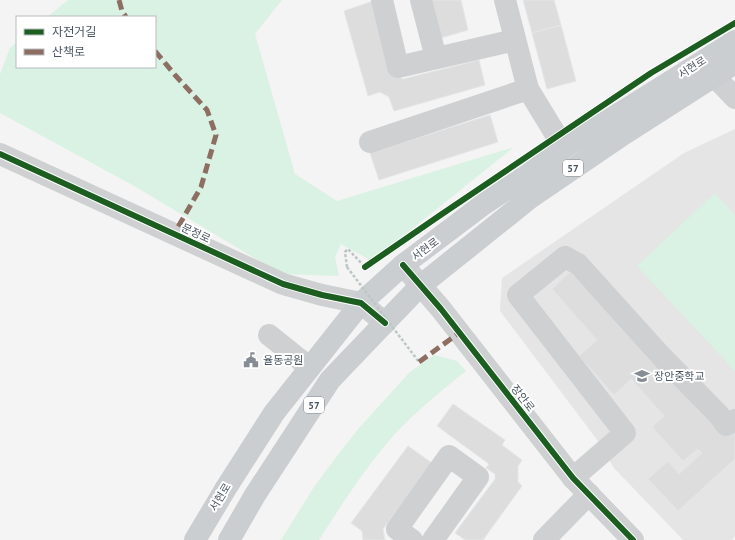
<svg xmlns="http://www.w3.org/2000/svg" width="735" height="540" viewBox="0 0 735 540" font-family="'PT Sans','Noto Sans KR',sans-serif">
  <rect width="100%" height="100%" fill="#f4f4f4"/>
  <path fill="#e6e5e6" d="M 735,129 L 735,536 L 732,540 L 683,540 L 614,468 L 598,441 L 500,311 L 502,278 L 684,153 Z"/>
  <g fill="#d9f2e3">
    <path d="M 68,0 L 282,0 L 255,34 L 295,174 L 337,201 L 514,147 L 372,261 L 341,244 L 335,257 L 339,276 L 281,274 L 136,187 L 0,113 L 0,74 L 10,48 L 17,42 L 17,67 L 155,67 L 155,17 L 47,17 Z"/>
    <path d="M 715,193 L 735,215 L 735,371 L 637,266 Z"/>
    <path d="M 434,355 L 457,361 L 466,371 C 441,391 415,412 393,436 C 365,468 342,504 319,540 L 281,540 L 314,487 L 337,456 L 359,428 L 410,372 Z"/>
  </g>
  <g fill="#ddddde" stroke="#e5e6e7">
    <path d="M 432,0 L 461,0 L 468,30 L 441,38 Z"/>
    <path d="M 523,0 L 554,0 L 561,25 L 532,33 Z"/>
    <path d="M 373,1 L 393,74 L 403,79 L 479,60 L 485,85 L 394,111 L 389,97 L 380,92 L 368,96 L 344,11 Z"/>
    <path d="M 561,25 L 576,81 L 547,89 L 532,33 Z"/>
    <path d="M 490,115 L 498,142 L 379,180 L 370,153 Z"/>
    <path d="M 570,272 L 724,435 L 735,424 L 735,459 L 678,511 L 648,479 L 668,461 L 679,474 L 702,453 L 698,449 L 683,461 L 652,427 L 664,416 L 631,379 L 614,395 L 579,356 L 597,340 L 552,289 Z"/>
    <path d="M 453,404 L 505,440 L 502,445 L 522,460 L 518,466 L 518,482 L 522,486 L 483,540 L 465,540 L 455,533 L 495,479 L 495,474 L 486,468 L 489,464 L 437,426 Z"/>
    <path d="M 408,446 L 432,463 L 383,529 L 385,540 L 363,540 L 362,531 L 351,523 Z"/>
  </g>
  <g fill="none" stroke-linecap="round" stroke-linejoin="round">
    <path stroke="#bcc7c4" stroke-width="2.5" stroke-dasharray="3 2" stroke-linecap="butt" d="M 347,267 L 345,252 L 348,249 L 365,267"/>
    <g stroke="#ced0d2" stroke-width="22">
      <path d="M 382,0 L 398,67 L 515,40"/>
      <path d="M 421,0 L 436,58"/>
      <path d="M 505,0 L 528,89 L 564,148"/>
      <path d="M 714,76 L 735,98"/>
      <path d="M 370,142 L 528,89"/>
      <path d="M 0,154 L 283,284 L 322,295 L 361,303 L 385,323"/>
      <path d="M 403,265 L 441,309 L 573,478 L 633,540"/>
      <path d="M 269,335 L 309,367"/>
      <path d="M 573,478 L 625,433 L 518,295 L 565,257 L 578,264 L 662,357 L 719,415 L 726,425 L 735,420"/>
      <path d="M 412,540 L 397,529 L 449,456 L 478,477 L 433,540"/>
      <path d="M 544,540 L 589,494"/>
    </g>
    <g stroke="#caced1" stroke-width="22">
      <path d="M 195,540 L 226,488 L 274,413 L 361,303 L 403,265 L 484,204 L 526,176 L 564,148 L 735,41"/>
      <path d="M 229,540 L 255,495 L 330,380 L 420,286 L 530,198 L 624,134 L 735,63"/>
    </g>
    <path stroke="#bcc7c4" stroke-width="2.5" stroke-dasharray="3 2" stroke-linecap="butt" d="M 347,267 L 419,362"/>
    <g stroke="#8d6e63" stroke-width="5" stroke-dasharray="10 5" stroke-linecap="butt">
      <path d="M 119,0 L 122,11 L 126,17"/>
      <path d="M 155,51 L 175,75 L 207,110 L 216,135 L 201,187 L 174,234"/>
      <path d="M 419,362 L 459,333"/>
    </g>
    <g stroke="#fff" stroke-width="8">
      <g id="cycleway">
        <path d="M 0,154 L 283,284 L 322,295 L 361,303 L 385,323"/>
        <path d="M 403,265 L 441,309 L 573,478 L 633,540"/>
        <path d="M 365,267 L 439,216 L 651,73 L 735,23"/>
      </g>
    </g>
    <use href="#cycleway" stroke="#1b5e20" stroke-width="6"/>
  </g>
  <defs>
    <g id="civic-bare" transform="scale(1.2)"><path d="M-.6-6.5H3V-4.5H.6V-3L4-1V1h2V6H-6V1h2V-1L-.6-3ZM-1.2 2.5V6h2.4V2.5Z" fill="#868d94" stroke="#fff" stroke-width="2.5" paint-order="stroke"/></g>
    <g id="school-bare" transform="scale(1.2)"><path d="M0-5L7-2L0 1L-7-2ZM-4 1L0 2.5L4 1V4Q0 6-4 4Z" fill="#868d94" stroke="#fff" stroke-width="2.5" paint-order="stroke"/></g>
  </defs>
  <g fill-rule="evenodd">
    <use href="#civic-bare" x="251" y="360"/>
    <use href="#school-bare" x="642" y="376"/>
  </g>
  <g text-anchor="middle" dominant-baseline="central" stroke-width="4" stroke-linejoin="round" paint-order="stroke">
    <g fill="#fff" stroke="#808990" stroke-width="1">
      <rect x="563" y="160" width="20" height="16" rx="3"/>
      <rect x="304" y="397" width="20" height="16" rx="3"/>
    </g>
    <g font-size="10" font-weight="bold" fill="#4a5661">
      <text x="573" y="168">57</text>
      <text x="314" y="405">57</text>
    </g>
    <g font-size="11" fill="#4a5661" stroke="#fff">
      <text transform="translate(692 67) rotate(-32)">서현로</text>
      <text transform="translate(196 233) rotate(25)">문정로</text>
      <text transform="translate(425 249) rotate(-37)">서현로</text>
      <text transform="translate(523 398) rotate(52)">장안로</text>
      <text transform="translate(220 497) rotate(-59)">서현로</text>
    </g>
    <g font-size="11" fill="#4a5661" stroke="#fff" text-anchor="start">
      <text x="263" y="360">율동공원</text>
      <text x="654" y="376">장안중학교</text>
    </g>
  </g>
  <rect x="16" y="16" width="140" height="52" fill="#ffffff" stroke="#b7bbc0"/>
  <rect x="24" y="29" width="20" height="6" fill="#1b5e20" stroke="#b7bbc0"/>
  <text x="52" y="36" font-size="12" fill="#4a5661">자전거길</text>
  <rect x="24" y="49" width="20" height="6" fill="#8d6e63" stroke="#b7bbc0"/>
  <text x="52" y="56" font-size="12" fill="#4a5661">산책로</text>
</svg>
